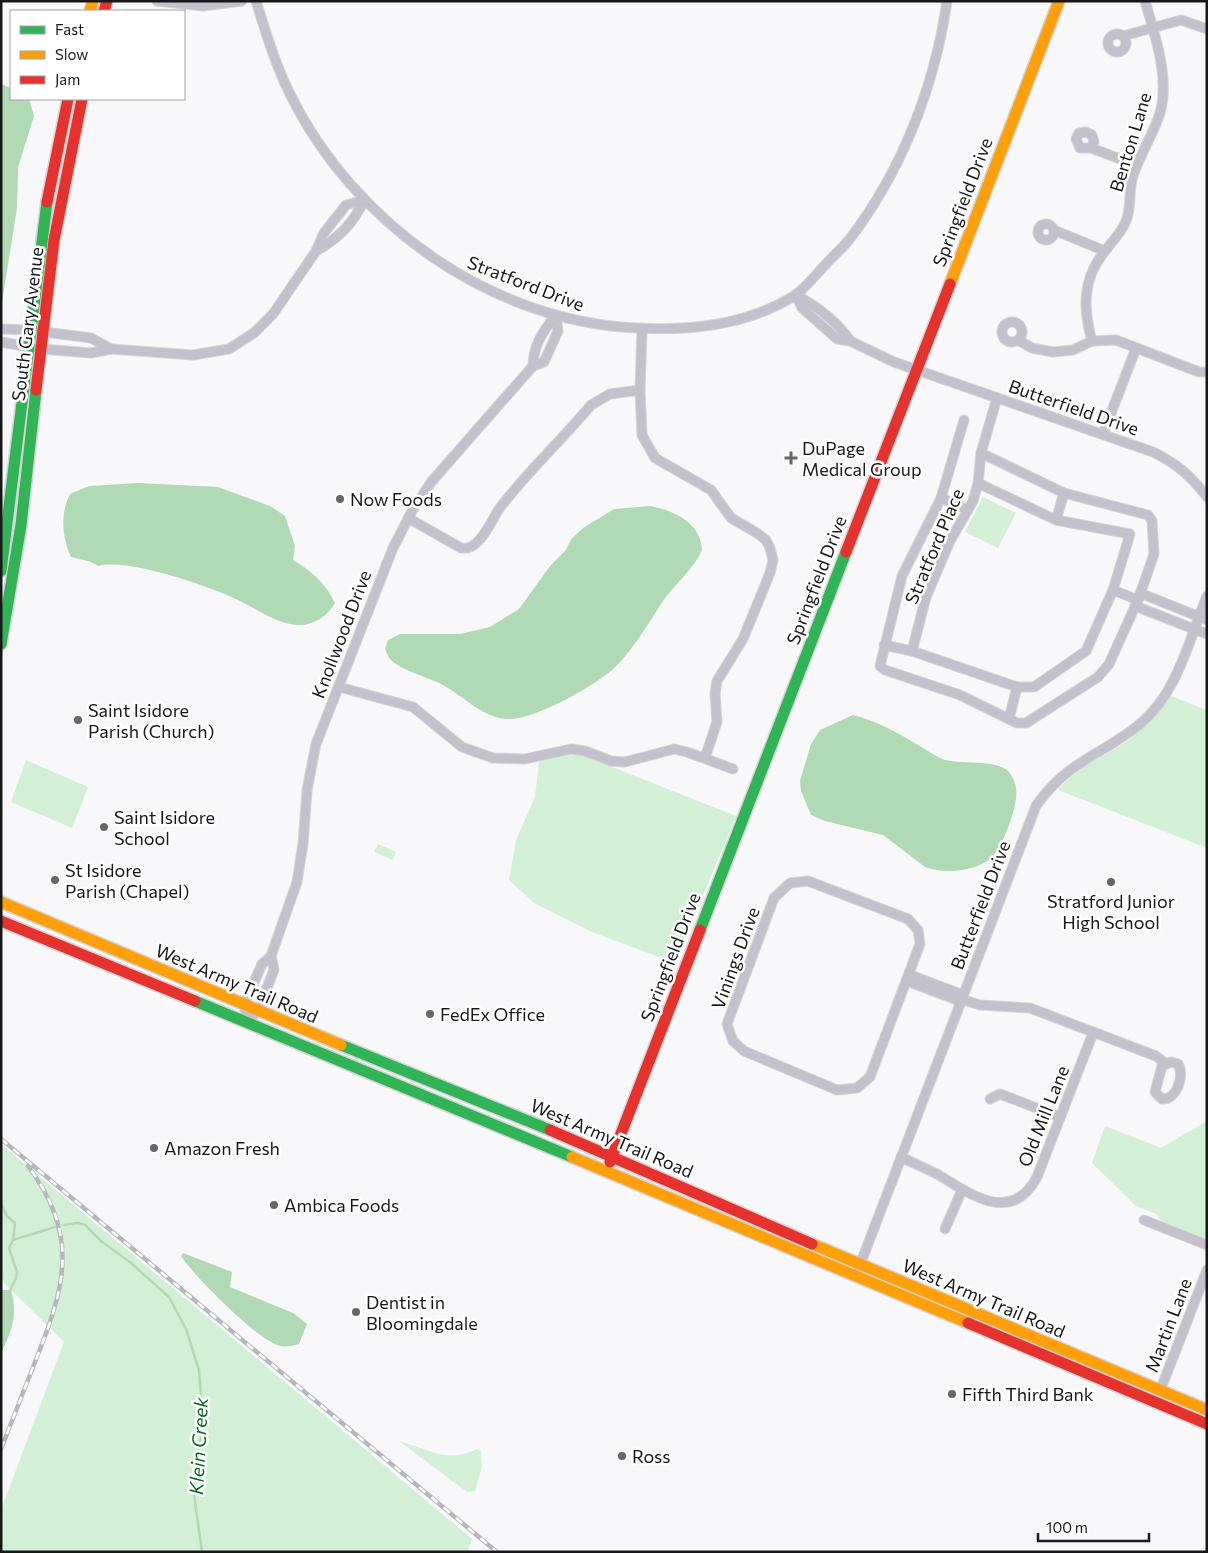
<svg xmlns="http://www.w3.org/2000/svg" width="1208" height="1553" viewBox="0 0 1208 1553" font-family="Commissioner,sans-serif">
  <rect width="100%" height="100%" fill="#f8f7fa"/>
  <g fill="#d2f0d5">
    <path d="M 983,497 L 1016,513 L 998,548 L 965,532 Z"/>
    <path d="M 1171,696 L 1207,710 L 1207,848 L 1058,790 C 1081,763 1105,758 1131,738 C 1147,726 1159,712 1171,696 Z"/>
    <path d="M 564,755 L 582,755 L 736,816 L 675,963 L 592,932 L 534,903 L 509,880 L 516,840 L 535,797 L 539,762 Z"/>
    <path d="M 26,760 L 88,787 L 72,828 L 11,802 Z"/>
    <path d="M 378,844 L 396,852 L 393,860 L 374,852 Z"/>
    <path d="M 1207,1121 L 1207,1240 L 1161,1221 L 1156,1214 L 1136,1206 L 1092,1163 L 1105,1126 L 1161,1148 Z"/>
    <path d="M 1,1144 L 472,1539 L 467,1552 L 1,1552 L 1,1510 L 64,1342 L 4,1283 L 1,1273 Z"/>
    <path d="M 399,1441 C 429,1449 446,1464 477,1449 L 481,1451 L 482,1467 L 475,1491 L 467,1492 Z"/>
  </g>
  <g fill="#b0dab4">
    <path d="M 1,84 L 11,88 L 11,99 L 29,99 L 34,116 L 18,167 L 17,208 L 1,308 Z"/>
    <path d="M 138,483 L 218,487 L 270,506 L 285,516 L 295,546 L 293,560 C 312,571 326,584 335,603 C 327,617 313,626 297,625 C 275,623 257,609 238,600 C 208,586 129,558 98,566 L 91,562 L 71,557 C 62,537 60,514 70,494 L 89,486 Z"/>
    <path d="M 650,506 C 672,510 701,522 702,550 C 693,571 673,585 661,604 C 646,627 631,653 611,671 C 590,688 533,721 506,719 C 482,717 463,696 443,685 C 428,677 399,670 389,658 L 385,649 L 388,640 L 400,634 L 460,634 L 490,627 L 519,609 L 550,566 L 565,551 L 572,538 L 583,528 L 614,509 Z"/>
    <path d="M 853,715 C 877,721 897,732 918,745 C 927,750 936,757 945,760 C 960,764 998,760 1008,771 C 1011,774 1016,783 1016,788 C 1019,804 1003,847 991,858 C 975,872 943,874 925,867 L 883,835 L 825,821 L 811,815 L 801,791 L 800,781 L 811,744 L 820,730 Z"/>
    <path d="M 183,1253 L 232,1272 L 230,1287 L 293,1313 L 307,1324 L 299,1344 C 291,1346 285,1348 277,1345 C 255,1337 194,1276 181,1256 Z"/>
    <path d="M 1,1290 L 11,1290 C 18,1317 12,1329 1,1354 Z"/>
  </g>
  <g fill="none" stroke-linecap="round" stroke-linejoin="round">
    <g stroke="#b0dab4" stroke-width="2.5">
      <path d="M 1,1204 L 7,1216 L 15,1223 L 13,1240"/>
      <path d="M 64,1225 L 78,1223 L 85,1225 L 101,1241 L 131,1263 L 169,1297 L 186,1329 L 199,1370 L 203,1424 L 193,1487 L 202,1552"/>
      <path d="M 10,1291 L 16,1278 L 17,1272 L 9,1248 L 13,1240 L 55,1227"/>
    </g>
    <g stroke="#d4d4d5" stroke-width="11">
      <g id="street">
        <path d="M 157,1 L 203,6 L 242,1"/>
        <path d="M 256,1 C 266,33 275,64 290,94 C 354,224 492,322 638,328 C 691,331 747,325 794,296 C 806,288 817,273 827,263 C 835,254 845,246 852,236 C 903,168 935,85 947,1"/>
        <circle cx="1117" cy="43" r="9"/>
        <path d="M 1123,36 L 1181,20 L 1207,29"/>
        <path d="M 1091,148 L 1094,142 L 1092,135 L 1086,132 L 1079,133 L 1076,139 L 1080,148 L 1091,148 L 1136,165"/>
        <circle cx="1046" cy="232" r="8"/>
        <path d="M 1054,230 L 1105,251"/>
        <path d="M 316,251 C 338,239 354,223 364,200"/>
        <path d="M 796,295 L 802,308 L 837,339 L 850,341 L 894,362 L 1153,452 C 1176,463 1191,476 1207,497"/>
        <path d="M 796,295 C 816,306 838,322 850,341"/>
        <circle cx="1012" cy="332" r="10"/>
        <path d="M 1,329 L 29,330 L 91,338 L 111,349"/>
        <path d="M 1018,340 L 1032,348 L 1053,352 L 1073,350 L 1092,341 L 1116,340 L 1199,372 L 1207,372"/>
        <path d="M 1092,341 C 1083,309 1082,280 1104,252 C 1113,241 1121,233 1126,221 C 1132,208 1128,190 1133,176 C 1140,154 1153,135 1160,113 C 1170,77 1155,36 1145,1"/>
        <path d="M 1,342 L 41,349 L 91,353 L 111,349 L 193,355 L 229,349 L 254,333 L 273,314 L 316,251 L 324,233 L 346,205 L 364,200"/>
        <path d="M 533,366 C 533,347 543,330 556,316"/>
        <path d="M 640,390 L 642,435 L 655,458 L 711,490 L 731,518 L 757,533 L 766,540 L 770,548 L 773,560 L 770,573 L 743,639 L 717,681 L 715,694 L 717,722 L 705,758"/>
        <path d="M 1103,434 L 1136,348"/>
        <path d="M 978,483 L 1056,520 L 1130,534 L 1113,590 L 1086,651 L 1034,687 L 1017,687 L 912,651 L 926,597 L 950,541 L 973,501 L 978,483 L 981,453 L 997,398"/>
        <path d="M 941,498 L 964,420"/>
        <path d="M 968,510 L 941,498 L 902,576 L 880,666 L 885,670 L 960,695 L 1017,723 L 1026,723 L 1098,677 L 1109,664 L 1138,600 L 1154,554 L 1152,521 L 1148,515 L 1064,493 L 981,453"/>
        <path d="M 408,518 L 461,548 C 479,552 491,521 499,509 C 527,472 562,440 591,405 L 610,394 L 640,390 L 642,329"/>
        <path d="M 1056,520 L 1064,493"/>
        <path d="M 1113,590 L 1138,600"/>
        <path d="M 1140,593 L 1207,620"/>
        <path d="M 1135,606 L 1207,634"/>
        <path d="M 884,645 L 912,651"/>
        <path d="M 339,687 L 413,707 L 462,747 L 493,758 L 525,759 L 571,749 L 585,751 L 611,761 L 625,762 L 674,749 L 687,752 L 733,769"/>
        <path d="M 1009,719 L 1017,687"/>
        <path d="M 808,881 L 908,919 L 918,930 L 920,944 L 870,1077 L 857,1088 L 837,1090 L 744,1051 L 733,1041 L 727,1024 L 774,898 L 790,883 Z"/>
        <path d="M 910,975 L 963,995"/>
        <path d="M 907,981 L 960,1001"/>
        <path d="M 961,999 L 980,1005 L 1030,1008 L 1156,1056 L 1165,1063"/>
        <path d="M 247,1021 L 258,1011 L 274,970 L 271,956 L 297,882 L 303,844 L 307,790 L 316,744 L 393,548 L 412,511 L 432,481 L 533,366 L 544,362 L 558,331 L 556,316"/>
        <path d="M 247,1021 L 244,1005 L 262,964 L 271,956"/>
        <path d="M 1171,1062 L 1178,1064 C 1185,1075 1177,1100 1162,1099 L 1155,1092 L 1162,1066 Z"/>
        <path d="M 990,1099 L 1000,1094 L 1060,1117"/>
        <path d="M 901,1157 C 913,1163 925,1168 937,1174 C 969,1193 1011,1226 1037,1177 L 1093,1033"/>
        <path d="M 1144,1220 L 1207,1245"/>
        <path d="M 945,1229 L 962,1190"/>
        <path d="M 858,1270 L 1036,806 C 1068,760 1101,756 1140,724 C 1178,693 1189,639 1207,596"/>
        <path d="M 1160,1391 L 1207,1270"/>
      </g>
    </g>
    <g stroke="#d4d4d5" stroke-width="14">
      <g id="fast">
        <path d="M 1,571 L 47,202"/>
        <path d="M 1,644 L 21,525 L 36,390"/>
        <path d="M 700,930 L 846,552"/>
        <path d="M 195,1001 L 572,1157"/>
        <path d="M 341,1045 L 550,1130"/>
      </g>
    </g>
    <g stroke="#d4d4d5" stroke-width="14">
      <g id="slow">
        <path d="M 90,11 L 93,1"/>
        <path d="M 950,284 L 1059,1"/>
        <path d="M 1,902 L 341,1045"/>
        <path d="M 572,1157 L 968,1323"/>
        <path d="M 812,1244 L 1207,1410"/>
      </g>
    </g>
    <g stroke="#d4d4d5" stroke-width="14">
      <g id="jam">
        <path d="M 104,11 L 107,1"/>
        <path d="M 47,202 L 68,99"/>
        <path d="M 36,390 L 54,240 L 82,99"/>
        <path d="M 846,552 L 950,284"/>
        <path d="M 1,921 L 195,1001"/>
        <path d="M 550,1130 L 812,1244"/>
        <path d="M 610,1162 L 700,930"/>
        <path d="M 968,1323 L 1207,1424"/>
      </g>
    </g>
    <use href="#street" stroke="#c3c1cb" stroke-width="9"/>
    <use href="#fast" stroke="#30b455" stroke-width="11"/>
    <use href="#slow" stroke="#ff9f0a" stroke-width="11"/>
    <use href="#jam" stroke="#e5322d" stroke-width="11"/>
    <g stroke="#b7b6bc" stroke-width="4.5">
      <g id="rail">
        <path d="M 1,1139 L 497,1552"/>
        <path d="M 1,1449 C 13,1418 25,1388 37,1357 C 66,1284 79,1234 28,1166"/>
      </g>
    </g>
    <use href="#rail" stroke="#fff" stroke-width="2.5" stroke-dasharray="8" stroke-linecap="butt"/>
  </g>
  <g fill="#666567" stroke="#fff" stroke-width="2">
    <path d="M788.5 450.5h5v5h5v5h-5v5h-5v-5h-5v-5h5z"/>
    <circle cx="340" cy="499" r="5"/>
    <circle cx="78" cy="720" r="5"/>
    <circle cx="104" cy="827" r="5"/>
    <circle cx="55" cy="880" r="5"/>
    <circle cx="1111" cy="882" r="5"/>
    <circle cx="430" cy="1014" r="5"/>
    <circle cx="154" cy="1148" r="5"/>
    <circle cx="274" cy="1205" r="5"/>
    <circle cx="356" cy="1312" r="5"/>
    <circle cx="952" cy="1394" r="5"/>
    <circle cx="622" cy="1456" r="5"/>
  </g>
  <g text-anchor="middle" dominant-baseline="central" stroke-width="5" stroke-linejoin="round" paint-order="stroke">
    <g font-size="18" fill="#171718" stroke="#fff">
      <text transform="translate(1130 142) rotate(-73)">Benton Lane</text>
      <text transform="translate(962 202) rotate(-69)">Springfield Drive</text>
      <text transform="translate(526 283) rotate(21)">Stratford Drive</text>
      <text transform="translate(27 324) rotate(-83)">South Gary Avenue</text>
      <text transform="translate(1074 407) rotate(19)">Butterfield Drive</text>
      <text transform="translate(934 546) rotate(-67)">Stratford Place</text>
      <text transform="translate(816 580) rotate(-69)">Springfield Drive</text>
      <text transform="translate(341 634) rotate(-69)">Knollwood Drive</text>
      <text transform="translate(980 905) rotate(-69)">Butterfield Drive</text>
      <text transform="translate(670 957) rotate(-69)">Springfield Drive</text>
      <text transform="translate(735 958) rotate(-70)">Vinings Drive</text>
      <text transform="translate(237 983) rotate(23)">West Army Trail Road</text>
      <text transform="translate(1043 1116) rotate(-68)">Old Mill Lane</text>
      <text transform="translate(612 1138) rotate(23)">West Army Trail Road</text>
      <text transform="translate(984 1298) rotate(23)">West Army Trail Road</text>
      <text transform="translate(1168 1325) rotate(-69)">Martin Lane</text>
    </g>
    <g font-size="18" fill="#171718" stroke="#fff" text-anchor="start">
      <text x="802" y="448">DuPage<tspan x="802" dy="21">Medical Group</tspan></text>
      <text x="350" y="499">Now Foods</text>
      <text x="88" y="710">Saint Isidore<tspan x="88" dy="21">Parish (Church)</tspan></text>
      <text x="114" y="817">Saint Isidore<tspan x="114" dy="21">School</tspan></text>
      <text x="65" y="870">St Isidore<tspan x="65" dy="21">Parish (Chapel)</tspan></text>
      <text x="1111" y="901" text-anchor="middle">Stratford Junior<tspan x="1111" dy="21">High School</tspan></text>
      <text x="440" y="1014">FedEx Office</text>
      <text x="164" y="1148">Amazon Fresh</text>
      <text x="284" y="1205">Ambica Foods</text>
      <text x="366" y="1302">Dentist in<tspan x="366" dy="21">Bloomingdale</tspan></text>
      <text x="962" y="1394">Fifth Third Bank</text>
      <text x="632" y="1456">Ross</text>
    </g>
    <g font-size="19" font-style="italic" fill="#0a6824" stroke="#fff">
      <text transform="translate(198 1446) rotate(-87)">Klein Creek</text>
    </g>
  </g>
  <rect width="1208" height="1553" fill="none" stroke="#171718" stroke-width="5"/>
  <rect x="10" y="10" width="175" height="90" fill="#ffffff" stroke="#a2a2a3"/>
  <rect x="20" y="26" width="25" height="8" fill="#30b455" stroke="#a2a2a3"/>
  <text x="55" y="35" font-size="15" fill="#171718">Fast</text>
  <rect x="20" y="51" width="25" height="8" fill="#ff9f0a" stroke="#a2a2a3"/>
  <text x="55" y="60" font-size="15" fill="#171718">Slow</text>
  <rect x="20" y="76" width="25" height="8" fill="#e5322d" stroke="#a2a2a3"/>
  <text x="55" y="85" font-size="15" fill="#171718">Jam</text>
  <path d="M1038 1533v8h111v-8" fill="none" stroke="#171718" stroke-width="2.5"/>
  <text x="1046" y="1533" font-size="15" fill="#171718" stroke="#ffffff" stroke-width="4" paint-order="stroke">100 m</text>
</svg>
